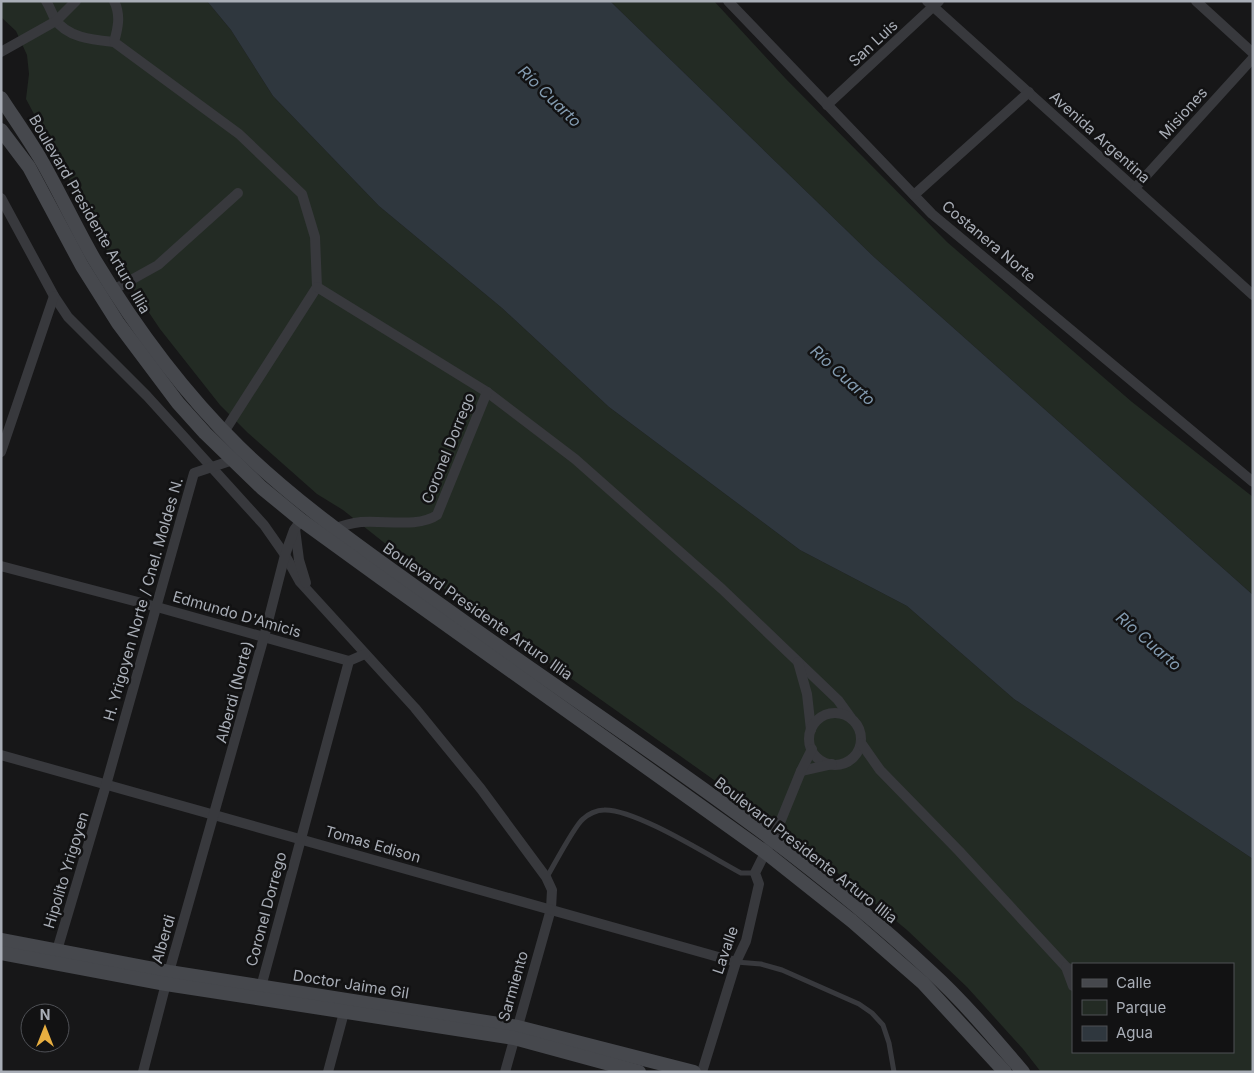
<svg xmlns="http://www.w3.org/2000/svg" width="1254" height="1073" viewBox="0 0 1254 1073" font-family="Inter,sans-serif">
  <rect width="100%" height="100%" fill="#171718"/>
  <g fill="#232b24" fill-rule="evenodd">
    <path d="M 1,1 L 207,1 L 231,30 L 273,96 L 379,206 L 502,308 L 609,407 L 800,550 L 907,606 L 1014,699 L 1253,859 L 1253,1072 L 1041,1072 L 1023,1049 L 967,987 L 907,930 L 793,836 L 421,572 L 343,510 L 317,494 L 248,433 L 220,405 L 160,329 L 105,247 L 26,99 L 29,74 L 27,55 L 16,31 L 1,17 ZM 1073,964 L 1233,964 L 1233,1052 L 1073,1052 Z"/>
    <path d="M 610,1 L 714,1 L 785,78 L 947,242 L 1132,402 L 1253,497 L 1253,595 L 874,257 Z"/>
  </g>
  <path fill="#2f373e" d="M 207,1 L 610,1 L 874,257 L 1253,595 L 1253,859 L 1014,699 L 907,606 L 800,550 L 609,407 L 502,308 L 379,206 L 273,96 L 231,30 Z"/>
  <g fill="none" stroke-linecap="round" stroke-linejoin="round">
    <g stroke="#38393d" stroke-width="5">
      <path d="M 547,877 C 554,865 575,825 583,819 C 588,814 597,810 604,810 C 636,809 711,857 741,873 L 755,873"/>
      <path d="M 736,962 L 761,964 L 782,970 L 859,1004 L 872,1013 L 883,1025 L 889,1043 L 894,1072"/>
    </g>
    <g stroke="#38393d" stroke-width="10">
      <path d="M 46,1 C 50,7 52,14 55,19 C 67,38 94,40 114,42"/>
      <path d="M 114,1 C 121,15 118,28 114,42 L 239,134 L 302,194 L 315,237 L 317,287 L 224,432"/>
      <path d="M 728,1 L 932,214 L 1253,482"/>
      <path d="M 927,1 L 1253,295"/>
      <path d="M 1196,1 L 1253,53"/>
      <path d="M 1,52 L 56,21 L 76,1"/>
      <path d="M 827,105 L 939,1"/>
      <path d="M 1135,188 L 1253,58"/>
      <path d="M 914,195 L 1029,92"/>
      <path d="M 1,198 L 54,296 L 68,317 L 147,396 L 264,525 L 285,555 L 300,582 L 415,708 L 481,789 L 546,877 L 552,890 L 551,909 L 505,1072"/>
      <path d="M 317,287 L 487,392 L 575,459 L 722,589 L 838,700 L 851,718"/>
      <path d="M 113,290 L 158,265 L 238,193"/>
      <path d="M 1,452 L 54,296"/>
      <path d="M 295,529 L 299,560 L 306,583"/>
      <path d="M 331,530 C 341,526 350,523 361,522 C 384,520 419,528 437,515 L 487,392"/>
      <path d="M 1,566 L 157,607 L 349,661"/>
      <path d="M 798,662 L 807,694 L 811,730"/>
      <circle cx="835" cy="739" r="26"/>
      <path d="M 861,743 L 880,770 L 959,851 L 1066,967 L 1073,970"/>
      <path d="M 1,755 L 736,962"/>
      <path d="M 801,771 L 832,764"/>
      <path d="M 55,957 L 106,785 L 194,473 L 233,460 L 236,457"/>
      <path d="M 1066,967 L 1073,986"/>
      <path d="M 261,987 L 349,661 L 365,654"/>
      <path d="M 143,1072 L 169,972 L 264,637 L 285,555 L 294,530 L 301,520"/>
      <path d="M 328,1072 L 346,1005"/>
      <path d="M 702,1072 L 736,962 L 746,941 L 759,884 L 755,873 L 779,825 L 801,771 L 812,749"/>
    </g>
    <g stroke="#46484d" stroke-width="14">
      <path d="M 1,98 C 14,118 28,138 40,158 C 59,191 75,226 94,259 C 135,327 182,391 239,447 C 311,517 396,572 477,631 C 631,740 792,842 931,972 C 964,1002 994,1038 1023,1072"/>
      <path d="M 1,130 L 29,167 L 82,266 L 118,323 L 178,403 L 205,433 L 262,488 L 301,520 L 381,578 L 765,852 L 852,921 L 923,983 L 1005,1072"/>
      <path d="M 1,940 L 169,972 L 518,1027 L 694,1072"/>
      <path d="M 1,953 L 166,984 L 514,1038 L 639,1072"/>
    </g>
  </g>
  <g text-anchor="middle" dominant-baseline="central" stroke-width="5" stroke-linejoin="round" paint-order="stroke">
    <g font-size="15" fill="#a9aeb7" stroke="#121213">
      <text transform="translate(873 43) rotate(-43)">San Luis</text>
      <text transform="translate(1183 113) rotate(-48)">Misiones</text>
      <text transform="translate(1100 137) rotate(42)">Avenida Argentina</text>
      <text transform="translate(90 214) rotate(60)">Boulevard Presidente Arturo Illia</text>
      <text transform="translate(989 241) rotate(40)">Costanera Norte</text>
      <text transform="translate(448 448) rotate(-68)">Coronel Dorrego</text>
      <text transform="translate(143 599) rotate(-74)">H. Yrigoyen Norte / Cnel. Moldes N.</text>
      <text transform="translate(478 611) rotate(35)">Boulevard Presidente Arturo Illia</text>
      <text transform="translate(237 614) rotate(16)">Edmundo D'Amicis</text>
      <text transform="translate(234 692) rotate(-75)">Alberdi (Norte)</text>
      <text transform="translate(373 844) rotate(16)">Tomas Edison</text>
      <text transform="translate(806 850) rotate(38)">Boulevard Presidente Arturo Illia</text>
      <text transform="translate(66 870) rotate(-73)">Hipolito Yrigoyen</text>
      <text transform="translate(266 909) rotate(-75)">Coronel Dorrego</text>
      <text transform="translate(163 939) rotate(-74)">Alberdi</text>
      <text transform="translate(725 950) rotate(-71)">Lavalle</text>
      <text transform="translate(351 984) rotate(9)">Doctor Jaime Gil</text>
      <text transform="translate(513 986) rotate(-74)">Sarmiento</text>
    </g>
    <g font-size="16" font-style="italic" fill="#839bb0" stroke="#121213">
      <text transform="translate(550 96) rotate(44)">Río Cuarto</text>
      <text transform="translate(843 375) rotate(42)">Río Cuarto</text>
      <text transform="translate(1149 641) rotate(41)">Río Cuarto</text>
    </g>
  </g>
  <rect width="1254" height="1073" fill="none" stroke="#a9aeb7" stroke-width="5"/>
  <rect x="1072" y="963" width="162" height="90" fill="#121213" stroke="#4e5055"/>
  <rect x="1082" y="979" width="25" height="8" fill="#46484d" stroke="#4e5055"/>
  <text x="1116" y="988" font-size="15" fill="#a9aeb7">Calle</text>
  <rect x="1082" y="1000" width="25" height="15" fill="#232b24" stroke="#4e5055"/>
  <text x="1116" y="1013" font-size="15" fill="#a9aeb7">Parque</text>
  <rect x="1082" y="1026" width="25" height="15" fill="#2f373e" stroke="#4e5055"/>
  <text x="1116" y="1038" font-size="15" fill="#a9aeb7">Agua</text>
  <g transform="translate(45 1028)"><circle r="24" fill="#121213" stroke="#4e5055"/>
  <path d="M0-4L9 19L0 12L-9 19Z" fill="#e7ae40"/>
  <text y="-8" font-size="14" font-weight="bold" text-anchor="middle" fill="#a9aeb7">N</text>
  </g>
</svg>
